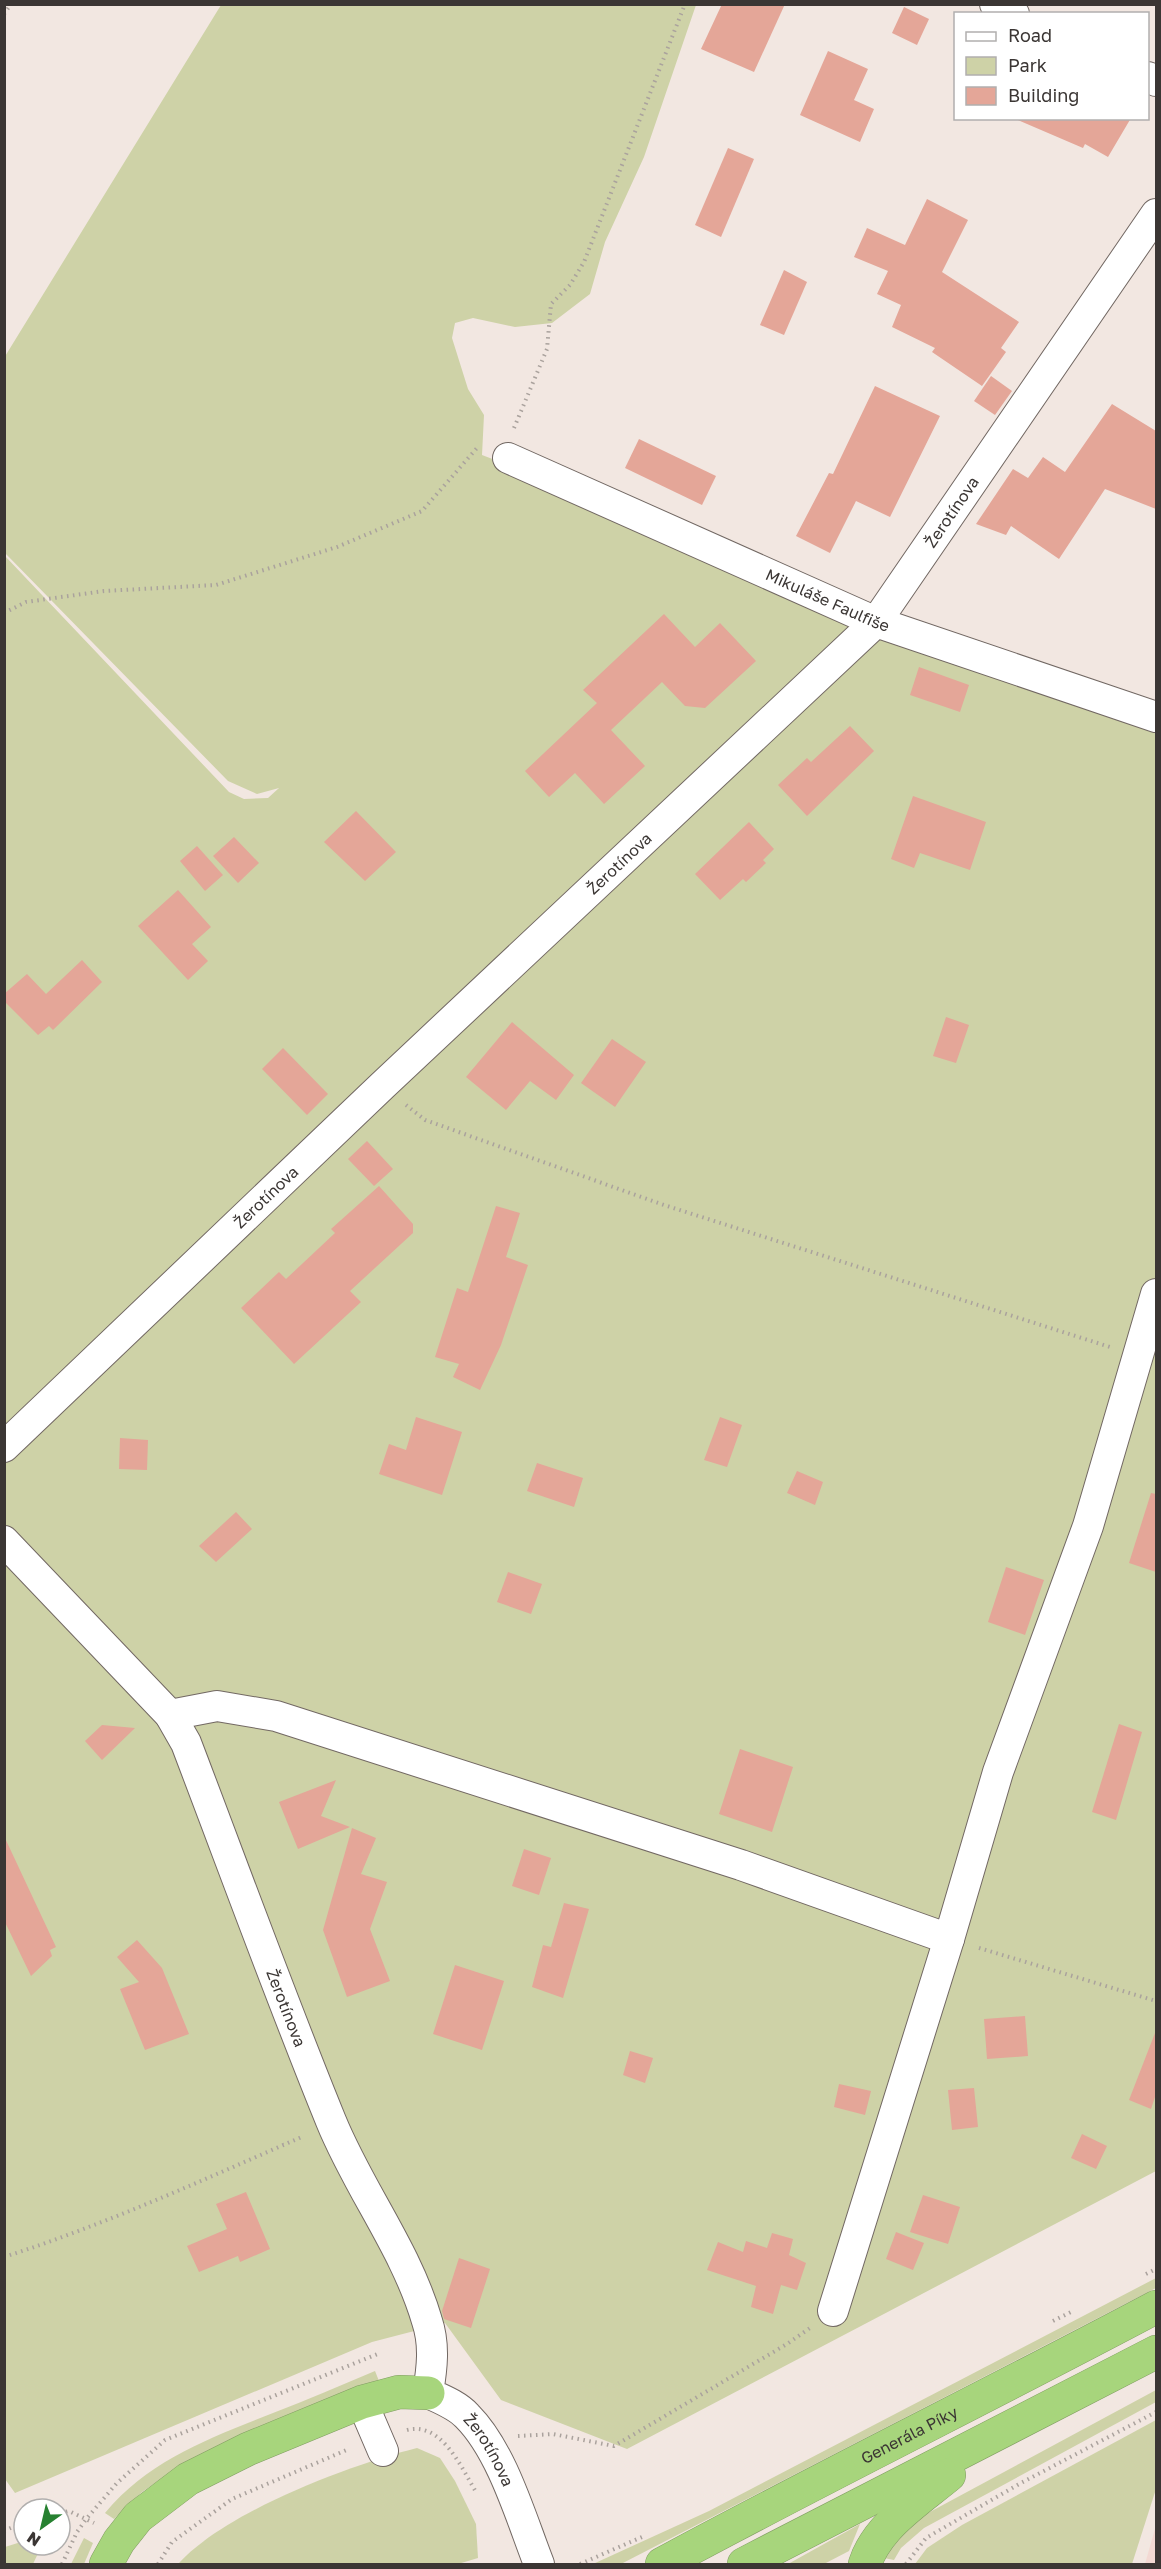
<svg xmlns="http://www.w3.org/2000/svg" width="1161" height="2569" viewBox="0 0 1161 2569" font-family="'Golos Text',sans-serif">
  <rect width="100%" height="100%" fill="#f2e7e1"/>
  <path fill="#f3d9d3" d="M 1156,2525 L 1156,2564 L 1145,2564 Z"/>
  <g fill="#ced2a7">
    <path d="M 221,5 L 696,5 L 644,157 L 605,242 L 590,294 L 552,323 L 515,327 L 473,318 L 455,323 L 452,338 L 468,389 L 484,415 L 482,455 L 1156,712 L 1156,2171 L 627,2449 L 501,2400 L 445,2323 L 372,2342 L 15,2493 L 5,2479 L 5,556 L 229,792 L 244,799 L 268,798 L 279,788 L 257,794 L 228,781 L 5,553 L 4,358 Z"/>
    <path d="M 1156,2278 L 1156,2288 L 621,2564 L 593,2564 L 709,2511 Z"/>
    <path d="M 375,2371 L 379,2381 L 177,2468 L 142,2492 L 114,2519 L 105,2513 C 149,2460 210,2438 273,2413 C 307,2400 341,2385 375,2371 Z"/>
    <path d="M 1156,2390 L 1156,2402 L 924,2528 L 901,2548 L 894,2560 L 884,2558 L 896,2540 L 915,2520 Z"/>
    <path d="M 1156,2420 L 1156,2489 L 1132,2564 L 915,2564 L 927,2548 L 962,2525 Z"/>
    <path d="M 417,2448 L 440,2458 L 455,2481 L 476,2524 L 478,2558 L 458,2564 L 178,2564 C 225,2512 349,2465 417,2448 Z"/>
    <path d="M 860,2524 L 849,2551 L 824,2564 L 788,2564 Z"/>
    <path d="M 84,2538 L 93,2543 L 84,2564 L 71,2564 Z"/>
    <path d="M 24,2541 L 24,2545 L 42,2545 L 33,2564 L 5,2564 L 5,2547 Z"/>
  </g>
  <g fill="#e4a698">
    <path d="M 722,4 L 785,4 L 754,72 L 701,49 Z"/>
    <path d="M 904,7 L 929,19 L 917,45 L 892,33 Z"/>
    <path d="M 828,51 L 868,69 L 854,100 L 874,109 L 860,142 L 800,115 Z"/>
    <path d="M 1013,118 L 1131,118 L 1108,157 L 1085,144 L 1083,148 Z"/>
    <path d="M 728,148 L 754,159 L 721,237 L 695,225 Z"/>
    <path d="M 927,199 L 968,220 L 942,272 L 1019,322 L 1001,348 L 1006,352 L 982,386 L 932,352 L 935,348 L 892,327 L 901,305 L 877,294 L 888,271 L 854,257 L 867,228 L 905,245 Z"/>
    <path d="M 784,270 L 807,282 L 784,335 L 760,325 Z"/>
    <path d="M 991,376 L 1012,391 L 995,415 L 974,401 Z"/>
    <path d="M 875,386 L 940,416 L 890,517 L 856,501 L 830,553 L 796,536 L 829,473 L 833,474 Z"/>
    <path d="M 1112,404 L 1156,431 L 1156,509 L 1105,489 L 1059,559 L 1011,526 L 1006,535 L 976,524 L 1013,469 L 1028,478 L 1043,457 L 1065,472 Z"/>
    <path d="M 639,439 L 716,476 L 702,505 L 625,468 Z"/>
    <path d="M 664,614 L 695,647 L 720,623 L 756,661 L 705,708 L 685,706 L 662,682 L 611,730 L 645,766 L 604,804 L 575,773 L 549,797 L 525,771 L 597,703 L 583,690 Z"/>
    <path d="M 919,667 L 969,685 L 960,712 L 910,695 Z"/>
    <path d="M 850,726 L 874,751 L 807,816 L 778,785 L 807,758 L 811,762 Z"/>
    <path d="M 913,796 L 986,822 L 970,870 L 920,853 L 914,868 L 891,859 Z"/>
    <path d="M 356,811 L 396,852 L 365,881 L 324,842 Z"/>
    <path d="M 749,822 L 774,849 L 763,860 L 766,863 L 746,882 L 743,879 L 720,900 L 695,874 Z"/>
    <path d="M 234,837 L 259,863 L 238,883 L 213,856 Z"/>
    <path d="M 197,846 L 223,875 L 205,891 L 180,861 Z"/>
    <path d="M 178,890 L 211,927 L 192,944 L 208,961 L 188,980 L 138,926 Z"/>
    <path d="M 82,960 L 102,982 L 53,1030 L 49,1026 L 38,1035 L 4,1001 L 4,994 L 27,974 L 46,994 Z"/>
    <path d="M 946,1017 L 969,1025 L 956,1063 L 933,1056 Z"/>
    <path d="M 512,1022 L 574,1075 L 556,1100 L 530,1081 L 506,1110 L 466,1077 Z"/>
    <path d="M 612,1039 L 646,1062 L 615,1107 L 581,1083 Z"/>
    <path d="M 283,1048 L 328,1094 L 307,1115 L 262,1069 Z"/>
    <path d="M 367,1141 L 393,1169 L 374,1186 L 348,1159 Z"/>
    <path d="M 379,1186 L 413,1224 L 413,1233 L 350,1291 L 361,1302 L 294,1364 L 241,1308 L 279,1272 L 286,1279 L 335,1233 L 331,1229 Z"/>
    <path d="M 496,1206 L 520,1213 L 506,1257 L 528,1265 L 501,1345 L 480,1390 L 453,1377 L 459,1364 L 435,1357 L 457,1288 L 468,1292 Z"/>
    <path d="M 416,1417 L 462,1432 L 442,1495 L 379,1474 L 389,1444 L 406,1450 Z"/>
    <path d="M 720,1417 L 742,1425 L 727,1467 L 704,1460 Z"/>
    <path d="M 120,1438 L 148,1440 L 147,1470 L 119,1469 Z"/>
    <path d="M 537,1463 L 583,1478 L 574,1507 L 527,1491 Z"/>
    <path d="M 797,1471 L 823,1482 L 815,1505 L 787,1493 Z"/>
    <path d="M 1151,1493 L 1156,1494 L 1156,1572 L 1129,1563 Z"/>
    <path d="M 236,1512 L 252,1529 L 216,1562 L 199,1546 Z"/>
    <path d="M 1006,1567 L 1044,1580 L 1025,1635 L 988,1622 Z"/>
    <path d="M 508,1572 L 542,1584 L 531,1614 L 497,1602 Z"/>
    <path d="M 1119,1724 L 1142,1732 L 1116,1820 L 1092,1812 Z"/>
    <path d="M 102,1725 L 135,1728 L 102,1760 L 85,1741 Z"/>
    <path d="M 740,1749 L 793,1767 L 772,1832 L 719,1814 Z"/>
    <path d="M 336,1780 L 321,1816 L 350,1827 L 298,1849 L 279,1802 Z"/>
    <path d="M 352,1828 L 376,1838 L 361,1874 L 387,1882 L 370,1929 L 390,1981 L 347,1997 L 323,1930 Z"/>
    <path d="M 4,1836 L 56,1947 L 50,1950 L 52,1956 L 31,1976 L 4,1920 Z"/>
    <path d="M 524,1849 L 551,1858 L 539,1895 L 512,1886 Z"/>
    <path d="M 564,1903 L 589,1909 L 563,1998 L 532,1987 L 543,1945 L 551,1947 Z"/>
    <path d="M 137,1940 L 162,1968 L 189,2034 L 145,2050 L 120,1989 L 139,1982 L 117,1957 Z"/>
    <path d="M 455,1965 L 504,1981 L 482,2050 L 433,2034 Z"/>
    <path d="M 1025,2016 L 1028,2056 L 987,2059 L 984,2019 Z"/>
    <path d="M 1155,2033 L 1156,2094 L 1151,2109 L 1129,2100 Z"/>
    <path d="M 630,2051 L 653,2058 L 645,2083 L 623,2075 Z"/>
    <path d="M 839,2084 L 871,2091 L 865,2115 L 834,2107 Z"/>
    <path d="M 974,2088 L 978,2127 L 952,2130 L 948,2090 Z"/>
    <path d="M 1082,2134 L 1107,2146 L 1096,2169 L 1071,2158 Z"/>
    <path d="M 246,2192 L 270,2249 L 240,2262 L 238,2256 L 199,2272 L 187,2246 L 227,2229 L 216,2204 Z"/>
    <path d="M 923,2195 L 960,2207 L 948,2244 L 910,2232 Z"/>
    <path d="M 896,2232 L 924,2243 L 913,2270 L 886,2259 Z"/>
    <path d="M 772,2233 L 793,2239 L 789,2255 L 806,2263 L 797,2290 L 781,2285 L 773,2314 L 751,2307 L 756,2286 L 707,2270 L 718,2242 L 743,2252 L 746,2241 L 767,2248 Z"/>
    <path d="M 459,2258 L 490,2269 L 471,2328 L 444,2319 L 442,2311 Z"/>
  </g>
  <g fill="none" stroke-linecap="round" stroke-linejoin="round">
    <g stroke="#726863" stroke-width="32">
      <g id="minor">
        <path d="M 995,4 L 1014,14"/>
        <path d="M 1148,77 L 1156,81"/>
        <path id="s1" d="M 508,458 L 876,622 L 1156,717"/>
        <path id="s2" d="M 4,1447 L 382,1086 L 876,622 L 1156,214"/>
        <path id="s3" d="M 4,1541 L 170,1715 L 186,1743 C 234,1869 280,1996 331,2121 C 359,2190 406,2249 427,2321 C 435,2345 432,2368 428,2393 C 441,2399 457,2405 467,2416 C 502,2451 521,2518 539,2564"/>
        <path d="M 170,1715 L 217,1706 L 276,1716 L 741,1865 L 949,1939"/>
        <path d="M 833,2311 L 949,1939 L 998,1772 L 1088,1526 L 1156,1294"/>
        <path d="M 362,2402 L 383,2451"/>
      </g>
    </g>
    <g stroke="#819d63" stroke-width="34">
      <g id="highway">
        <path d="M 106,2564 L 119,2541 L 138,2517 L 188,2479 L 248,2449 L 362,2402 L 399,2392 L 428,2393"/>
        <path id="s4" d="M 662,2564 C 825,2476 992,2394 1156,2307"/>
        <path d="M 744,2564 L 1156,2352"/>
        <path d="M 865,2564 C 877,2526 919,2500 949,2475"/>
      </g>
    </g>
    <g stroke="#aaa29d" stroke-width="4" stroke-dasharray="1.5 4.5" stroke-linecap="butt">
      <path d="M 4,14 L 11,4"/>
      <path d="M 514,428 L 547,349 L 551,304 L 570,285 L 584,262 L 685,4"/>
      <path d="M 4,613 L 26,602 L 104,591 L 216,585 L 337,547 L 422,511 L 477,448"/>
      <path d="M 406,1105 L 425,1120 L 664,1205 L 1110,1347"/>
      <path d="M 979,1948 L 1156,2001"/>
      <path d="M 4,2257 C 107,2224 205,2179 304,2136"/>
      <path d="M 1146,2274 L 1156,2269"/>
      <path d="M 1053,2321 L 1073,2311"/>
      <path d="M 407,2430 C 442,2421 462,2469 476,2492"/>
      <path d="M 518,2436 L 553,2434 L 614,2446 L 787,2344 L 810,2328"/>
      <path d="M 60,2513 L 69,2511 L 94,2523"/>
      <path d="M 4,2531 L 24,2522"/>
      <path d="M 62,2564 L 77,2532 L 87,2518 L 117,2483 L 165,2440 L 380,2353"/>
      <path d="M 158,2564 L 172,2542 L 232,2499 L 349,2449"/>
      <path d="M 580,2564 L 642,2537"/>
      <path d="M 906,2564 L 926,2538 L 1021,2483 L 1156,2412"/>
    </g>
    <use href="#minor" stroke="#fff" stroke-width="30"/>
    <use href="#highway" stroke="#a7d57c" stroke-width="33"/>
  </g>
  <g text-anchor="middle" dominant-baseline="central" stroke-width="4.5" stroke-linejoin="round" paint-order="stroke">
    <g font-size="16" fill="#3b3634" stroke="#fff">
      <text stroke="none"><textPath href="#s2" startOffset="1334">Žerotínova</textPath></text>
      <text stroke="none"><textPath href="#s1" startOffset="350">Mikuláše Faulfiše</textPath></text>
      <text stroke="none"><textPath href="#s2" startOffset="848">Žerotínova</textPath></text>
      <text stroke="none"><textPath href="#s2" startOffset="362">Žerotínova</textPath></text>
      <text stroke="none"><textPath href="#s3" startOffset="556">Žerotínova</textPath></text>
      <text stroke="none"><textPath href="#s4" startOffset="279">Generála Píky</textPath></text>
      <text stroke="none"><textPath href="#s3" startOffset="1059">Žerotínova</textPath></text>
    </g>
  </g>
  <rect width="1161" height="2569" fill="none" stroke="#3b3634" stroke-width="12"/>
  <rect x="954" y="12" width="195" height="108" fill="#ffffff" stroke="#b1afae" stroke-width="1.5"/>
  <rect x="966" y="32" width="30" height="9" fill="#ffffff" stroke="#b1afae" stroke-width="1.5"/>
  <text x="1008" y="42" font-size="18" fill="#3b3634">Road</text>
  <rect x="966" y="57" width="30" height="18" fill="#ced2a7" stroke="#b1afae" stroke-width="1.5"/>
  <text x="1008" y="72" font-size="18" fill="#3b3634">Park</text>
  <rect x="966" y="87" width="30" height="18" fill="#e4a698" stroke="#b1afae" stroke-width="1.5"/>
  <text x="1008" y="102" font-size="18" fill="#3b3634">Building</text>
  <g transform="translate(42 2527) rotate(214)"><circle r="28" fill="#ffffff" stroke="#b1afae" stroke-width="1.5"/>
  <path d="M0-4.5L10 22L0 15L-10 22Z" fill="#278131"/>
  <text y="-9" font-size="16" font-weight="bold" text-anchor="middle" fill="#3b3634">N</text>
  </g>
</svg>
